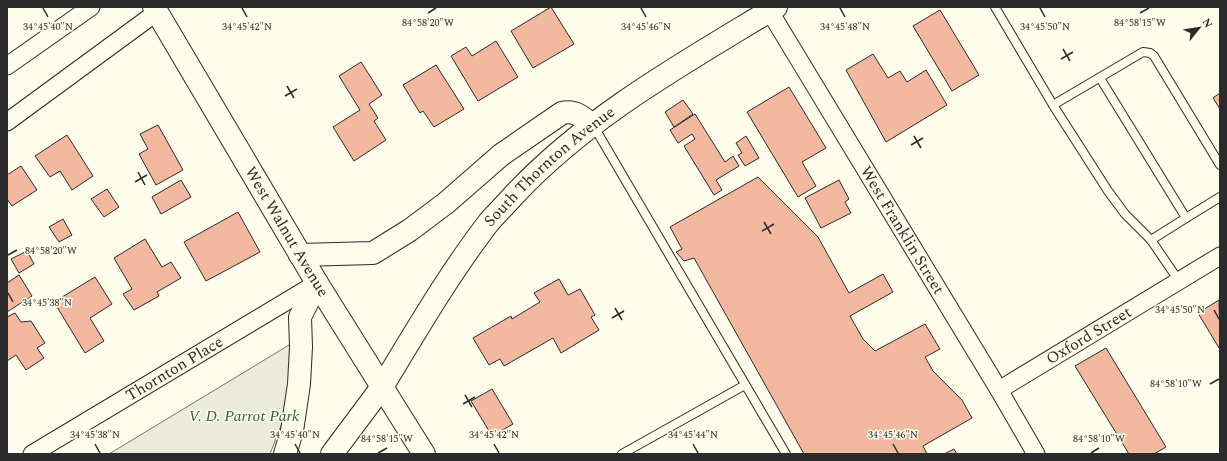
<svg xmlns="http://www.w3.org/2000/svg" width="1227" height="461" viewBox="0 0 1227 461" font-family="Spectral,serif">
  <rect width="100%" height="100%" fill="#fdfbea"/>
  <path fill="#ecebdb" stroke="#74746e" d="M 294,342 L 284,418 L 270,454 L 109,454 Z"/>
  <g fill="#f2b8a0" stroke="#2b2b2b">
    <path d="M 551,7 L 574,44 L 533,68 L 511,31 Z"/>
    <path d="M 940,10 L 979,75 L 952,91 L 913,26 Z"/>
    <path d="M 496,41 L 518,77 L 478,101 L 451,56 L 466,47 L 472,56 Z"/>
    <path d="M 873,54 L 888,78 L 900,71 L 907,82 L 926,70 L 947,105 L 886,142 L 846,70 Z"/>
    <path d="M 361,62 L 382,95 L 369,104 L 378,118 L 374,121 L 386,140 L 354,161 L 333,127 L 360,110 L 339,76 Z"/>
    <path d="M 436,65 L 464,109 L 434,127 L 423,111 L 420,113 L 403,85 Z"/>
    <path d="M 789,87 L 826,148 L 802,162 L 816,186 L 798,197 L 747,112 Z"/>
    <path d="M 1220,93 L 1220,109 L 1213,98 Z"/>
    <path d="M 683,100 L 693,114 L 674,127 L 665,112 Z"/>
    <path d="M 695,114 L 725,162 L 733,156 L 739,166 L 716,180 L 722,190 L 714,195 L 684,146 L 695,139 L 692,134 L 678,143 L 670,130 Z"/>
    <path d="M 158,125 L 183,170 L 156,185 L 139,154 L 148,149 L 140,134 Z"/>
    <path d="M 67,135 L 93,176 L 72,190 L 60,171 L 50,177 L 35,156 Z"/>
    <path d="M 746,136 L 759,158 L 745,166 L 738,155 L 742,153 L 736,143 Z"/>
    <path d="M 21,166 L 37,190 L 12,206 L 7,199 L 7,175 Z"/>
    <path d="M 758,177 L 818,237 L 849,293 L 883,274 L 893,292 L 850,316 L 863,339 L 875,351 L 925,324 L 940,349 L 925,357 L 933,371 L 962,400 L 972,418 L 923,446 L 927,454 L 804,454 L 694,258 L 684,261 L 676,252 L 682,249 L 670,227 Z"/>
    <path d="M 181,180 L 191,197 L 161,214 L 152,197 Z"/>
    <path d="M 839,180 L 849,199 L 845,202 L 851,213 L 821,228 L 805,198 Z"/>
    <path d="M 107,189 L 119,207 L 104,217 L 91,199 Z"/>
    <path d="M 238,212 L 260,252 L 206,281 L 184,242 Z"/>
    <path d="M 63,219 L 72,235 L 59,242 L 49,227 Z"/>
    <path d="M 145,239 L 162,267 L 171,262 L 181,278 L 157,292 L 159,296 L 134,310 L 123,294 L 132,289 L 114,258 Z"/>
    <path d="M 27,251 L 34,264 L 19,273 L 11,259 Z"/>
    <path d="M 19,275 L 32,296 L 7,312 L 7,283 Z"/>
    <path d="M 95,277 L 112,304 L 90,318 L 104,341 L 85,353 L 54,302 Z"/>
    <path d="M 559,279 L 568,295 L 580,289 L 595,315 L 591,317 L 599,330 L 561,353 L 553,338 L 504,366 L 500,359 L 489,365 L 473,338 L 511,316 L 512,319 L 540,302 L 534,293 Z"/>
    <path d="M 1219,300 L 1220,347 L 1219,348 L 1198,313 Z"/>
    <path d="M 15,313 L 21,322 L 31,321 L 45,343 L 37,348 L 44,358 L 26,370 L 16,355 L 7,361 L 7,317 Z"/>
    <path d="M 1106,348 L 1166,447 L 1154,454 L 1129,454 L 1075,366 Z"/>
    <path d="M 492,389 L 513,424 L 492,436 L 471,401 Z"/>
    <path d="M 954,449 L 957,454 L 944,454 Z"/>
  </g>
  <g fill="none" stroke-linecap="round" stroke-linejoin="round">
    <g stroke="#2b2b2b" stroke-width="10">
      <g id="lane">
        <path d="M 995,7 L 1053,105 L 1108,191 L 1125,214 L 1151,240 L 1179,281"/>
        <path d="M 1100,78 L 1186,218 L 1220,197"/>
        <path d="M 1053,105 L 1143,52 L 1150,53 L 1154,56 L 1220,165"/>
        <path d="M 593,125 L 786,454"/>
        <path d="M 1151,240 L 1186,218"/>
        <path d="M 622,454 L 745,385"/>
      </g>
    </g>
    <g stroke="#2b2b2b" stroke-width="19">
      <g id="street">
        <path id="s1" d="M 767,7 L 999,390 L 1036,454"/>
        <path d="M 7,66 L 91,7"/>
        <path d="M 7,122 L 157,12"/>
        <path id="s2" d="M 999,390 L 1220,256"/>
        <path id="s3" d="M 32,454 L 317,283"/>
      </g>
    </g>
    <g stroke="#2b2b2b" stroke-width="24">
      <g id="secondary">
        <path id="s4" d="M 382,387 C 416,331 449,274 489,222 C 497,213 506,204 514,195 C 588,116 684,63 776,7"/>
      </g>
    </g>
    <g stroke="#2b2b2b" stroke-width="24">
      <g id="primary">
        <path id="s5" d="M 154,7 L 317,283 L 424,454"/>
        <path d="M 300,255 L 373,253 L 410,230 L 446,203 L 501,155 L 562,113 C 575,110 583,117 592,125"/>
        <path d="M 285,454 L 292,431 L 299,384 L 301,347 L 300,317 L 317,283"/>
        <path d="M 332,454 L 382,387"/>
      </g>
    </g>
    <use href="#lane" stroke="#fdfbea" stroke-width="8"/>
    <use href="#street" stroke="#fdfbea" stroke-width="17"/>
    <use href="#secondary" stroke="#fdfbea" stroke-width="22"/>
    <use href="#primary" stroke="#fdfbea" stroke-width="22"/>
  </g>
  <path fill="none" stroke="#2b2b2b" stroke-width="1.5" d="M 43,8 L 48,17M 242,8 L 247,17M 641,8 L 646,17M 840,8 L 845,17M 1040,8 L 1045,17M 428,13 L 436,8M 1140,13 L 1149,8M 1063,49 L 1070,61M 1061,59 L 1073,52M 287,86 L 294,98M 285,96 L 297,89M 914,136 L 921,148M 911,145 L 923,138M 138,172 L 145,185M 135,182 L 147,175M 764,222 L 771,234M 762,231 L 774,224M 8,255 L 17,250M 8,293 L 13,302M 615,308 L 622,320M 1214,310 L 1219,319M 612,318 L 624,311M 1210,384 L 1219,379M 465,395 L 472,407M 463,404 L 475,397M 95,444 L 100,453M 295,444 L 300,453M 494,444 L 499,453M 693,444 L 698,453M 893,444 L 898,453M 378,453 L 387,448M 1091,453 L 1099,448"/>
  <g text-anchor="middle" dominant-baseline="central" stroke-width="3" stroke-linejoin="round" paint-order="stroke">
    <g font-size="16" fill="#2b2b2b" stroke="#fdfbea">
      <text stroke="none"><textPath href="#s4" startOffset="279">South Thornton Avenue</textPath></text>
      <text stroke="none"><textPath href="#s1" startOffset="261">West Franklin Street</textPath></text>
      <text stroke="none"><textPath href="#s5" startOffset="261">West Walnut Avenue</textPath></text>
      <text stroke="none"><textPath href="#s2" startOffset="105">Oxford Street</textPath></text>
      <text stroke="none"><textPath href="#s3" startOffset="166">Thornton Place</textPath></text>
    </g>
    <g font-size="16" font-style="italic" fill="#34623c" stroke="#fdfbea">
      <text x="244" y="416">V. D. Parrot Park</text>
    </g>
  </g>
  <g font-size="10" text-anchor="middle" fill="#2b2b2b" stroke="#fdfbea" stroke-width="3" stroke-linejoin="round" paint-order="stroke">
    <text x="428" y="26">84°58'20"W</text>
    <text x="1140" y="26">84°58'15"W</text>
    <text x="1045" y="30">34°45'50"N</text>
    <text x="48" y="30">34°45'40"N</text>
    <text x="247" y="30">34°45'42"N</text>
    <text x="646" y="30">34°45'46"N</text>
    <text x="845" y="30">34°45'48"N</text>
    <text x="51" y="254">84°58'20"W</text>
    <text x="47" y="306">34°45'38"N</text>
    <text x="1180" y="313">34°45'50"N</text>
    <text x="1176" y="387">84°58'10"W</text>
    <text x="95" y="438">34°45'38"N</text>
    <text x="295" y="438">34°45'40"N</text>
    <text x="494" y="438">34°45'42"N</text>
    <text x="693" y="438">34°45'44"N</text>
    <text x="893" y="438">34°45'46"N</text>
    <text x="387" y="442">84°58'15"W</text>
    <text x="1099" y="442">84°58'10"W</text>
  </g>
  <rect width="1227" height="461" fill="none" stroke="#2b2b2b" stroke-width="16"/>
  <g transform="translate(1199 28) rotate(60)" stroke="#fdfbea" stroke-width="3" paint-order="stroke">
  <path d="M0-3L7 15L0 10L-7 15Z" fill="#2b2b2b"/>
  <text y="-6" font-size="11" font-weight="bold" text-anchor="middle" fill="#2b2b2b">N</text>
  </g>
</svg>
